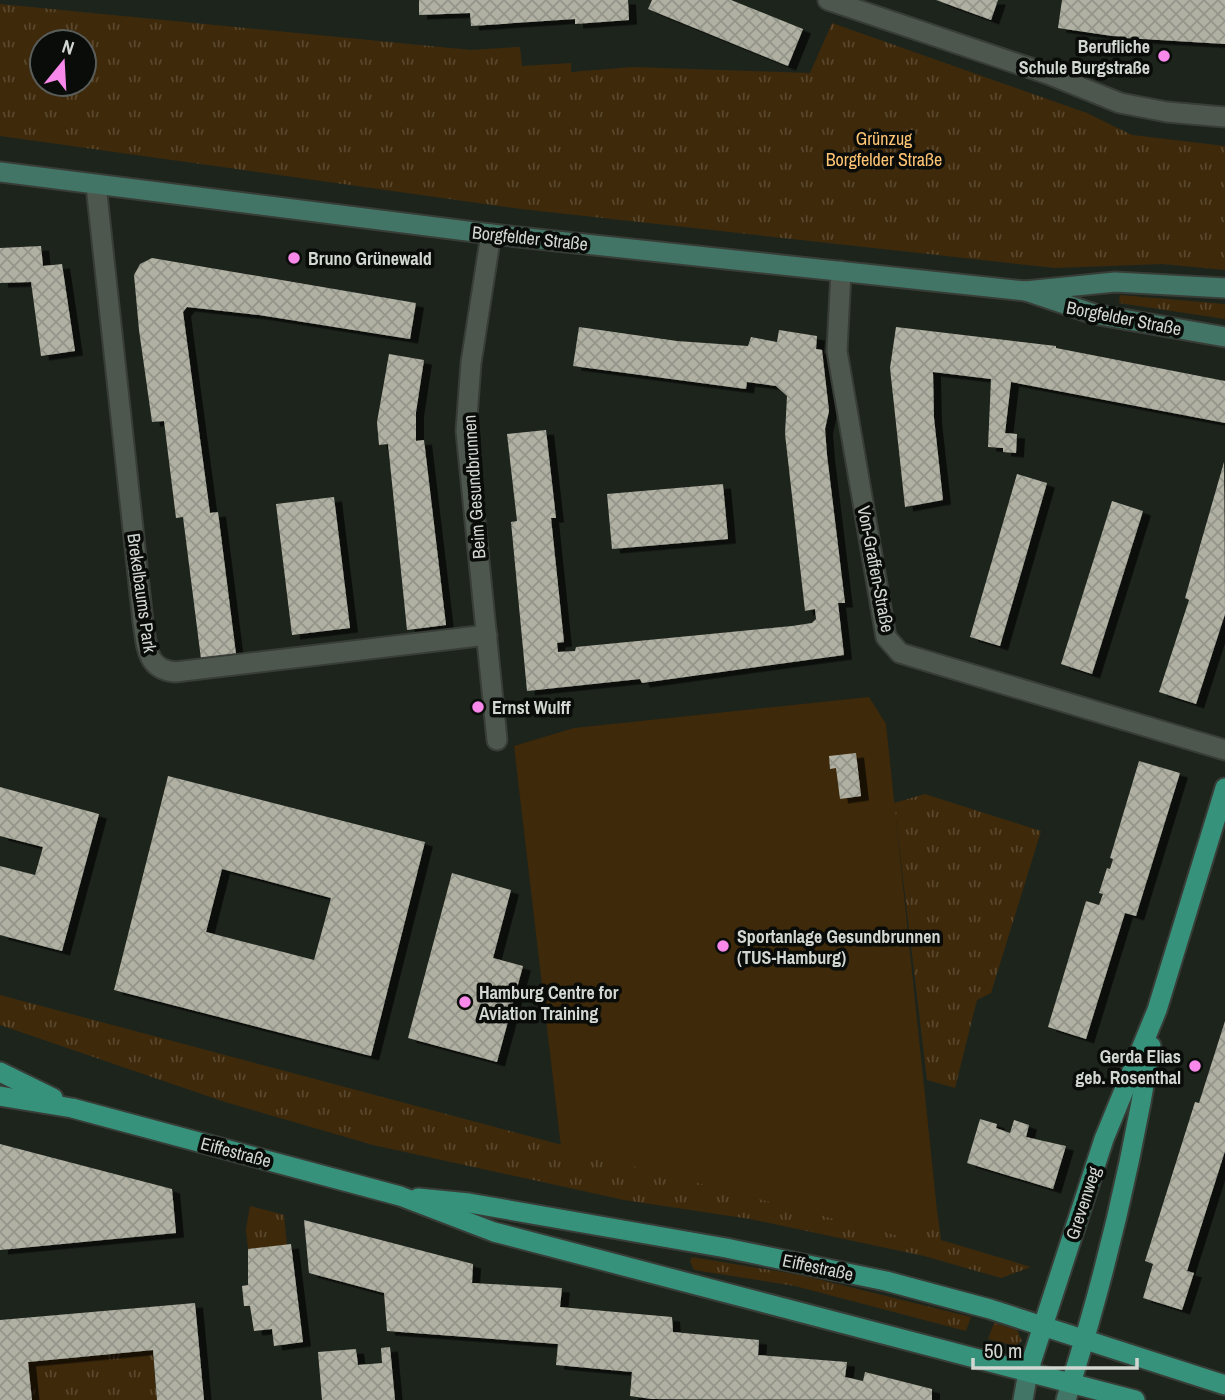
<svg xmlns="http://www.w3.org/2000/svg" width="1225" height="1400" viewBox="0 0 1225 1400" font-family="'Archivo Narrow',sans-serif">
  <defs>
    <pattern id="grass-tufts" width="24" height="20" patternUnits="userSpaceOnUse" patternTransform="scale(1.75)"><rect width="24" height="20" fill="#3e290b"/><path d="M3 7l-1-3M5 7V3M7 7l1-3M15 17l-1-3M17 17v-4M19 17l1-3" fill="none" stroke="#59472e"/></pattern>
    <pattern id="building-cross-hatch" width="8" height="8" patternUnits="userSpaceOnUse" patternTransform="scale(1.75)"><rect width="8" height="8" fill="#b1b1a3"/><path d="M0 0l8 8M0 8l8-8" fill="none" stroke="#94958a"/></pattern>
    <filter id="shadow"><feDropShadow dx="8" dy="4.5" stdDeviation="0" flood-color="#0009"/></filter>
  </defs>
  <rect width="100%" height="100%" fill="#1d241c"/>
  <g fill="url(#grass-tufts)" fill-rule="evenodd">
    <path d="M 0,4 L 471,50 L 520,47 L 522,66 L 571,63 L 571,72 L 633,67 L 810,73 L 832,23 L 1087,113 L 1132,135 L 1225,146 L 1225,270 L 1162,264 L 1055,268 L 521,209 L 0,136 ZM 42,42 L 84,42 L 84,84 L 42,84 Z"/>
    <path d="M 1120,295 L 1225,304 L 1225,319 L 1119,303 Z"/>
    <path d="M 925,794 L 1041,831 L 991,993 L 977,1000 L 955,1088 L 927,1080 L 894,803 Z"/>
    <path d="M 0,995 L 907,1237 L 937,1210 L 941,1240 L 1031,1267 L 1001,1278 L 924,1256 L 750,1219 L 624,1200 L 373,1145 L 225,1102 L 0,1025 Z"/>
    <path d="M 250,1206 L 284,1215 L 287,1245 L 248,1249 L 246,1229 Z"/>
    <path d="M 692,1257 L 801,1275 L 971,1317 L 966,1331 L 795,1286 L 694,1270 L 690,1261 Z"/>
    <path d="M 994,1323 L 1017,1330 L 1022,1341 L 1015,1346 L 988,1339 Z"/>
    <path d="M 153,1350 L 157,1400 L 32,1400 L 28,1362 Z"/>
  </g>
  <path fill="#3e290b" d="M 869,697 L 886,724 L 937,1210 L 907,1238 L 561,1147 L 514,746 L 574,728 Z"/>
  <g fill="url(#building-cross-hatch)" fill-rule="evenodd" filter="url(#shadow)">
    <path d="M 419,0 L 628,0 L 629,20 L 575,24 L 575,19 L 471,26 L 470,13 L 419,15 Z"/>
    <path d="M 652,0 L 731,0 L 803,29 L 788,66 L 648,9 Z"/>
    <path d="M 936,0 L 998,0 L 991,20 Z"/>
    <path d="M 1062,0 L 1225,0 L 1225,44 L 1126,38 L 1058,28 Z"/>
    <path d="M 41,246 L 43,266 L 62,264 L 75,351 L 41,356 L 31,282 L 0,283 L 0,248 Z"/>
    <path d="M 152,258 L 416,303 L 410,339 L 259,315 L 187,307 L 183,312 L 210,513 L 218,512 L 236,654 L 201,659 L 183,517 L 176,518 L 164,421 L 152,422 L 139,330 L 134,275 L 140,264 Z"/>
    <path d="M 579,327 L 677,341 L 748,346 L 751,337 L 777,342 L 779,330 L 817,336 L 816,349 L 822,350 L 829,411 L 825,429 L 827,455 L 845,603 L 838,603 L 844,655 L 642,683 L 640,679 L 527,691 L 511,522 L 517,521 L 507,434 L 546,430 L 556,518 L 551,518 L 564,642 L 557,643 L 558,652 L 575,651 L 576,647 L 792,626 L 812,623 L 816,619 L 815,609 L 805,611 L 785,434 L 787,396 L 776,386 L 747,382 L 746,389 L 573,366 Z"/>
    <path d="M 896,327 L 1056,346 L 1056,348 L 1225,381 L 1225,423 L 1011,382 L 1005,433 L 1017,434 L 1016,453 L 1003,452 L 1003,448 L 988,447 L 991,379 L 933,372 L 934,418 L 943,500 L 905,507 L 890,368 Z"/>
    <path d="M 389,354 L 424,360 L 416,412 L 416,441 L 424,440 L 446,625 L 407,630 L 388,444 L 379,445 L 377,422 Z"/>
    <path d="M 1224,462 L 1225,614 L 1196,704 L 1159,692 L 1189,600 L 1185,598 Z"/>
    <path d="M 1017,474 L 1047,483 L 1000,646 L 970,637 Z"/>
    <path d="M 723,484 L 728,539 L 612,549 L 607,494 Z"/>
    <path d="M 334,497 L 350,628 L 292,635 L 276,504 Z"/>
    <path d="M 1112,501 L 1143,511 L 1092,674 L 1061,664 Z"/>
    <path d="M 856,753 L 861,796 L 840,799 L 836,768 L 830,769 L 829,756 Z"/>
    <path d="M 1139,761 L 1180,773 L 1136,916 L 1125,913 L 1086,1039 L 1048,1027 L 1086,901 L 1099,905 L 1103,894 L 1099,893 L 1107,868 L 1110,869 L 1113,859 L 1110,858 Z"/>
    <path d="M 168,776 L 425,842 L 371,1056 L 114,990 ZM 222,869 L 331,898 L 314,960 L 206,932 Z"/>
    <path d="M 0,787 L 99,814 L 62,951 L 0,935 L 0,866 L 35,875 L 43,847 L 0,836 Z"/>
    <path d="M 452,873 L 511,890 L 493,958 L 523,966 L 497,1062 L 408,1038 Z"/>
    <path d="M 1225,1021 L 1225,1151 L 1187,1271 L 1194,1273 L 1182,1310 L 1143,1298 L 1153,1264 L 1145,1261 L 1195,1102 L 1199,1103 Z"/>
    <path d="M 980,1119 L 997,1124 L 996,1128 L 1010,1133 L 1014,1120 L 1029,1125 L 1026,1137 L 1066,1146 L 1053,1189 L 967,1163 Z"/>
    <path d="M 0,1144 L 172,1189 L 176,1233 L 0,1250 Z"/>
    <path d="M 304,1220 L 473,1264 L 472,1283 L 562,1288 L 560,1307 L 672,1317 L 673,1332 L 759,1340 L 758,1355 L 847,1362 L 845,1377 L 863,1381 L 865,1372 L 932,1389 L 932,1400 L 652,1399 L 630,1396 L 632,1372 L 556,1365 L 558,1344 L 387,1331 L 384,1293 L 309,1273 Z"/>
    <path d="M 291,1244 L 303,1342 L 274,1346 L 272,1329 L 254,1331 L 250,1306 L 244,1306 L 242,1286 L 248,1285 L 248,1249 Z"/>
    <path d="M 195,1303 L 204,1400 L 157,1400 L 153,1350 L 28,1362 L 32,1400 L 0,1400 L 0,1320 Z"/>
    <path d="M 390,1347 L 395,1400 L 322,1400 L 318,1352 L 356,1349 L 358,1365 L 382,1363 L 381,1348 Z"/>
  </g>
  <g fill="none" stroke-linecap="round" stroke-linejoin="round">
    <g stroke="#383d37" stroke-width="23">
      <g id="minor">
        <path d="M 828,0 L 1048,74 L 1120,103 L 1167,112 L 1225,117"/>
        <path d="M 96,185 L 143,622 C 147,647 146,669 175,672 L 487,635"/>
        <path d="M 491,234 L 471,363 L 466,431 L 497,740"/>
        <path d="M 841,271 L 837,351 L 886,637 L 900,653 L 1225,750"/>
      </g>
    </g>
    <g stroke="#383d37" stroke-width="23">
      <g id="secondary">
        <path d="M 0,172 L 491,234 L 1025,291 L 1115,282 L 1225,288"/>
        <path d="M 1026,291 L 1094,314 L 1225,337"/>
        <path d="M 1023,1400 L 1028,1372"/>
        <path d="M 1066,1400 L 1071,1383"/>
      </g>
    </g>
    <g stroke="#383d37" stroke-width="23">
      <g id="primary">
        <path d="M 0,1072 L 53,1098"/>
        <path d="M 0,1096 L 72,1108 L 400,1196 L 494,1232 L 1135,1400"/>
        <path d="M 418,1198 L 469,1203 L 726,1248 L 886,1281 L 990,1309 L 1225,1385"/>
        <path d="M 1028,1372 L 1104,1139 L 1157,1010 L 1225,788"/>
        <path d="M 1071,1383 C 1106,1273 1132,1160 1151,1046"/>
      </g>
    </g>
    <use href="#minor" stroke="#4e574d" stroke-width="19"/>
    <use href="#secondary" stroke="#427565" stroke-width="19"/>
    <use href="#primary" stroke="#37927c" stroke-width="19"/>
  </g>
  <g fill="#f888ea" stroke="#090c09" stroke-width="2.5">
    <circle cx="1164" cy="56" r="7"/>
    <circle cx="294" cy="258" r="7"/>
    <circle cx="478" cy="707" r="7"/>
    <circle cx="723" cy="946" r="7"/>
    <circle cx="465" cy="1002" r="7"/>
    <circle cx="1195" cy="1066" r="7"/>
  </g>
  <g text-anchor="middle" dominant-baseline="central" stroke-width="7" stroke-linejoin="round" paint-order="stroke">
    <g font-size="18" font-weight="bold" fill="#d2d7d1" stroke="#090c09" text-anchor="start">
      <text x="1150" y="46" text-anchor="end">Berufliche<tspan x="1150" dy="21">Schule Burgstraße</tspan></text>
      <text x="308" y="258">Bruno Grünewald</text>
      <text x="492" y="707">Ernst Wulff</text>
      <text x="737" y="936">Sportanlage Gesundbrunnen<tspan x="737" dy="21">(TUS-Hamburg)</tspan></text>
      <text x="479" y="992">Hamburg Centre for<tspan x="479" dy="21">Aviation Training</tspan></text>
      <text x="1181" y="1056" text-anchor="end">Gerda Elias<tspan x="1181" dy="21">geb. Rosenthal</tspan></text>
    </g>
    <g font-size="18" fill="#ffc474" stroke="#090c09">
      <text x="884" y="138">Grünzug<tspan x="884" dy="21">Borgfelder Straße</tspan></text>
    </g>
    <g font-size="18" fill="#d2d7d1" stroke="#090c09">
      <text transform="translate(530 238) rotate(6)">Borgfelder Straße</text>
      <text transform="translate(1124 318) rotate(11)">Borgfelder Straße</text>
      <text transform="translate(474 487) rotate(-94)">Beim Gesundbrunnen</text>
      <text transform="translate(876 569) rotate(79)">Von-Graffen-Straße</text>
      <text transform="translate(142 593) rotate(82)">Brekelbaums Park</text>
      <text transform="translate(236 1152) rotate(15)">Eiffestraße</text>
      <text transform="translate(1083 1203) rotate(-72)">Grevenweg</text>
      <text transform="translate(818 1267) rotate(12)">Eiffestraße</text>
    </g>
  </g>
  <g transform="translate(63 63) rotate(18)"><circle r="33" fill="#090c09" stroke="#595d59" stroke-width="2"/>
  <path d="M0-5L12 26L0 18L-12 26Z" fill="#f888ea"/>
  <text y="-10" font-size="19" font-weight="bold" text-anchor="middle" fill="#d2d7d1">N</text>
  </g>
  <path d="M973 1358v10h164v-10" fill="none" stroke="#d2d7d1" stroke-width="3.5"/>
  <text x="984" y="1358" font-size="21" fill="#d2d7d1" stroke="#090c09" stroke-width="5" paint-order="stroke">50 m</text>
</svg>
